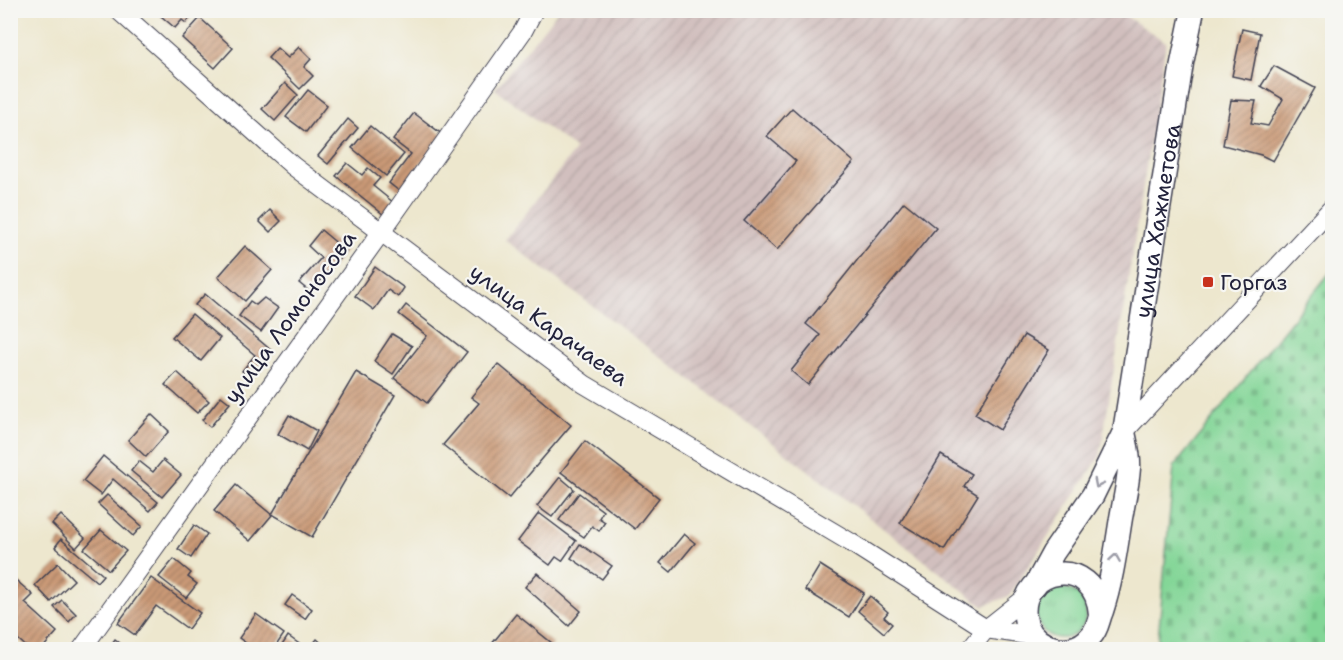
<svg xmlns="http://www.w3.org/2000/svg" width="1343" height="660" viewBox="0 0 1343 660" font-family="'Shantell Sans',sans-serif">
  <defs>
    <pattern id="industrial-furrows" width="10" height="10" patternUnits="userSpaceOnUse" patternTransform="scale(1.5)"><rect width="10" height="10" fill="#d1bfbe"/><path d="M-1 1l2-2M0 10L10 0M9 11l2-2" fill="none" stroke="#b3a4a4"/></pattern>
    <pattern id="grass-tufts" width="24" height="20" patternUnits="userSpaceOnUse" patternTransform="scale(1.5)"><rect width="24" height="20" fill="#83d697"/><path d="M3 7l-1-3M5 7V3M7 7l1-3M15 17l-1-3M17 17v-4M19 17l1-3" fill="none" stroke="#71b783"/></pattern>
    <pattern id="cemetery-stones" width="16" height="16" patternUnits="userSpaceOnUse" patternTransform="scale(1.5)"><rect width="16" height="16" fill="#83d697"/><path d="M2 7V4a2 2 0 0 1 4 0v3zM10 15v-3a2 2 0 0 1 4 0v3z" fill="#71b783"/></pattern>
    <pattern id="building-hatch" width="6" height="6" patternUnits="userSpaceOnUse" patternTransform="scale(1.5)"><rect width="6" height="6" fill="#ca9a77"/><path d="M-1 1l2-2M0 6l6-6M5 7l2-2" fill="none" stroke="#a47d63"/></pattern>
  </defs>
  <rect width="100%" height="100%" fill="#f6f6f2"/>
  <filter id="ink" filterUnits="userSpaceOnUse"><feTurbulence type="fractalNoise" baseFrequency=".0167" numOctaves="2"/><feDisplacementMap in="SourceGraphic" scale="12" xChannelSelector="R" yChannelSelector="G"/><feConvolveMatrix kernelMatrix="1 2 1 2 8 2 1 2 1" color-interpolation-filters="sRGB"/></filter>
  <filter id="wash" filterUnits="userSpaceOnUse"><feTurbulence type="fractalNoise" baseFrequency=".008" numOctaves="4" result="noise"/><feDisplacementMap in="SourceGraphic" scale="24" xChannelSelector="R" yChannelSelector="G"/><feGaussianBlur stdDeviation="1.35" result="paint"/><feColorMatrix in="noise" values="0 0 0 0 0 0 0 0 0 0 0 0 0 0 0 0 0 1.4 0 .05"/><feComposite in="paint" operator="in"/></filter>
  <g filter="url(#wash)">
    <rect width="100%" height="100%" fill="#ede7ce"/>
    <path fill="url(#industrial-furrows)" d="M 558,11 L 1118,11 L 1166,42 L 1100,456 L 1009,596 L 983,606 L 703,389 L 505,240 L 576,149 L 495,89 Z"/>
    <circle fill="url(#grass-tufts)" stroke="#527c69" stroke-width="1.5" cx="1061" cy="613" r="25"/>
    <path fill="url(#cemetery-stones)" stroke="#527c69" stroke-width="1.5" d="M 1332,270 L 1332,649 L 1157,649 L 1174,467 Z"/>
    <g id="blocks">
      <g fill="url(#building-hatch)">
        <path d="M 154,10 L 196,10 L 186,23 L 182,20 L 175,28 Z"/>
        <path d="M 200,18 L 233,48 L 215,68 L 182,38 Z"/>
        <path d="M 1242,29 L 1260,33 L 1251,80 L 1232,76 Z"/>
        <path d="M 299,47 L 311,59 L 304,67 L 313,76 L 300,89 L 268,58 L 277,48 L 288,58 Z"/>
        <path d="M 1274,66 L 1315,88 L 1273,161 L 1261,155 L 1223,145 L 1231,100 L 1256,101 L 1251,123 L 1268,126 L 1283,99 L 1261,86 Z"/>
        <path d="M 285,83 L 298,95 L 275,121 L 262,109 Z"/>
        <path d="M 308,90 L 327,105 L 306,132 L 286,117 Z"/>
        <path d="M 792,108 L 854,162 L 777,250 L 744,221 L 796,161 L 767,136 Z"/>
        <path d="M 414,113 L 443,135 L 399,191 L 389,183 L 411,154 L 393,140 Z"/>
        <path d="M 348,119 L 358,128 L 328,164 L 318,156 Z"/>
        <path d="M 370,126 L 404,154 L 386,176 L 352,148 Z"/>
        <path d="M 347,163 L 362,175 L 368,168 L 380,178 L 373,186 L 394,203 L 384,215 L 336,176 Z"/>
        <path d="M 904,202 L 936,228 L 808,385 L 791,371 L 820,335 L 806,324 Z"/>
        <path d="M 270,210 L 281,221 L 270,232 L 259,221 Z"/>
        <path d="M 321,230 L 346,251 L 310,292 L 299,283 L 321,258 L 308,246 Z"/>
        <path d="M 245,246 L 272,270 L 245,301 L 218,277 Z"/>
        <path d="M 375,267 L 404,288 L 398,297 L 388,290 L 374,310 L 355,296 Z"/>
        <path d="M 205,294 L 272,351 L 250,378 L 242,371 L 255,355 L 195,305 Z"/>
        <path d="M 264,298 L 278,308 L 261,332 L 239,316 L 250,301 L 256,305 Z"/>
        <path d="M 406,305 L 467,352 L 427,403 L 394,378 L 427,336 L 399,314 Z"/>
        <path d="M 192,314 L 220,338 L 201,361 L 172,337 Z"/>
        <path d="M 392,334 L 412,346 L 393,374 L 374,361 Z"/>
        <path d="M 1024,335 L 1049,350 L 1000,430 L 975,414 Z"/>
        <path d="M 498,364 L 571,425 L 509,498 L 443,445 L 479,403 L 471,397 Z"/>
        <path d="M 177,372 L 209,401 L 197,413 L 165,385 Z"/>
        <path d="M 356,372 L 395,395 L 312,537 L 272,514 Z"/>
        <path d="M 221,396 L 230,403 L 210,427 L 202,420 Z"/>
        <path d="M 151,414 L 169,431 L 146,457 L 128,440 Z"/>
        <path d="M 289,415 L 317,431 L 307,451 L 278,434 Z"/>
        <path d="M 585,441 L 659,498 L 635,529 L 561,472 Z"/>
        <path d="M 941,455 L 972,474 L 964,486 L 978,495 L 944,550 L 900,523 Z"/>
        <path d="M 103,456 L 158,502 L 150,511 L 113,479 L 101,495 L 83,481 Z"/>
        <path d="M 163,460 L 181,475 L 162,497 L 131,471 L 139,461 L 153,472 Z"/>
        <path d="M 560,477 L 574,489 L 552,517 L 537,506 Z"/>
        <path d="M 236,485 L 272,515 L 250,541 L 214,511 Z"/>
        <path d="M 579,493 L 603,511 L 599,518 L 605,522 L 599,531 L 592,526 L 584,537 L 559,520 Z"/>
        <path d="M 107,495 L 142,526 L 133,536 L 98,504 Z"/>
        <path d="M 539,513 L 576,541 L 562,561 L 556,557 L 550,565 L 518,541 Z"/>
        <path d="M 61,515 L 85,538 L 76,548 L 52,524 Z"/>
        <path d="M 194,525 L 207,534 L 191,558 L 178,549 Z"/>
        <path d="M 101,530 L 126,551 L 109,570 L 84,549 Z"/>
        <path d="M 684,534 L 695,543 L 671,572 L 660,563 Z"/>
        <path d="M 61,539 L 103,575 L 97,582 L 55,547 Z"/>
        <path d="M 580,544 L 612,566 L 602,579 L 571,558 Z"/>
        <path d="M 174,559 L 191,573 L 188,577 L 197,584 L 186,598 L 159,577 Z"/>
        <path d="M 58,563 L 74,580 L 51,602 L 35,585 Z"/>
        <path d="M 820,565 L 864,593 L 849,617 L 805,590 Z"/>
        <path d="M 537,573 L 581,611 L 569,626 L 525,587 Z"/>
        <path d="M 10,575 L 33,595 L 25,603 L 57,632 L 41,650 L 30,650 L 10,632 Z"/>
        <path d="M 151,578 L 200,613 L 188,629 L 156,606 L 135,635 L 118,623 Z"/>
        <path d="M 292,595 L 312,609 L 305,619 L 285,605 Z"/>
        <path d="M 870,596 L 888,612 L 884,617 L 892,624 L 884,633 L 858,611 Z"/>
        <path d="M 62,600 L 76,614 L 69,622 L 54,607 Z"/>
        <path d="M 256,614 L 284,634 L 273,650 L 256,650 L 239,638 Z"/>
        <path d="M 516,614 L 553,644 L 549,650 L 497,650 L 491,645 Z"/>
        <path d="M 288,636 L 305,648 L 304,650 L 279,650 Z"/>
        <path d="M 115,639 L 128,650 L 107,650 Z"/>
        <path d="M 317,639 L 329,650 L 308,650 Z"/>
      </g>
    </g>
  </g>
  <g filter="url(#ink)">
    <use href="#blocks" fill-opacity="0" stroke="#404051" stroke-width="1.5"/>
    <g fill="none" stroke-linecap="round" stroke-linejoin="round">
      <g stroke="#404051" stroke-width="20">
        <g id="minor">
          <path d="M 118,10 L 293,166 L 584,384 L 850,542 L 986,629 L 1033,636"/>
          <path d="M 1124,432 L 1332,208"/>
          <path d="M 81,650 L 382,231 L 523,31 L 534,10"/>
          <path d="M 969,650 L 986,629 L 1029,595"/>
        </g>
      </g>
      <g stroke="#404051" stroke-width="25">
        <g id="tertiary">
          <path id="s1" d="M 1035,586 L 1053,553 L 1093,495 L 1124,432 L 1182,63 L 1193,10"/>
          <path d="M 1100,614 C 1096,553 1018,567 1025,617 C 1026,629 1035,640 1046,645 C 1061,652 1080,650 1091,636 C 1098,629 1098,620 1102,611 C 1112,581 1116,549 1121,518 C 1124,501 1128,484 1129,468 C 1130,456 1126,443 1124,432"/>
        </g>
      </g>
      <use href="#minor" stroke="#fff" stroke-width="18"/>
      <use href="#tertiary" stroke="#fff" stroke-width="22"/>
    </g>
    <defs><path id="oneway-chevron" d="M-2-3.5L2.5 0L-2 3.5" fill="none" stroke-width="1.6" stroke-linecap="round" stroke-linejoin="round" transform="scale(1.5)"/></defs>
    <g stroke="#9c9ca7">
      <use href="#oneway-chevron" transform="translate(1098 484) rotate(117)"/>
      <use href="#oneway-chevron" transform="translate(1115 558) rotate(-81)"/>
    </g>
  </g>
  <rect fill="#c8321e" stroke="#f6f6f2" stroke-width="2" x="1202" y="276" width="12" height="12" rx="3"/>
  <g text-anchor="middle" dominant-baseline="central" stroke-width="4.5" stroke-linejoin="round" paint-order="stroke">
    <g font-size="22" fill="#22223b" stroke="#f6f6f2">
      <text stroke="none"><textPath href="#s1" startOffset="392">улица Хажметова</textPath></text>
      <text transform="translate(290 317) rotate(-54)">улица Ломоносова</text>
      <text transform="translate(549 325) rotate(36)">улица Карачаева</text>
    </g>
    <g font-size="22" fill="#22223b" stroke="#f6f6f2" text-anchor="start">
      <text x="1220" y="282">Горгаз</text>
    </g>
  </g>
  <rect width="1343" height="660" fill="none" stroke="#f6f6f2" stroke-width="36"/>
</svg>
